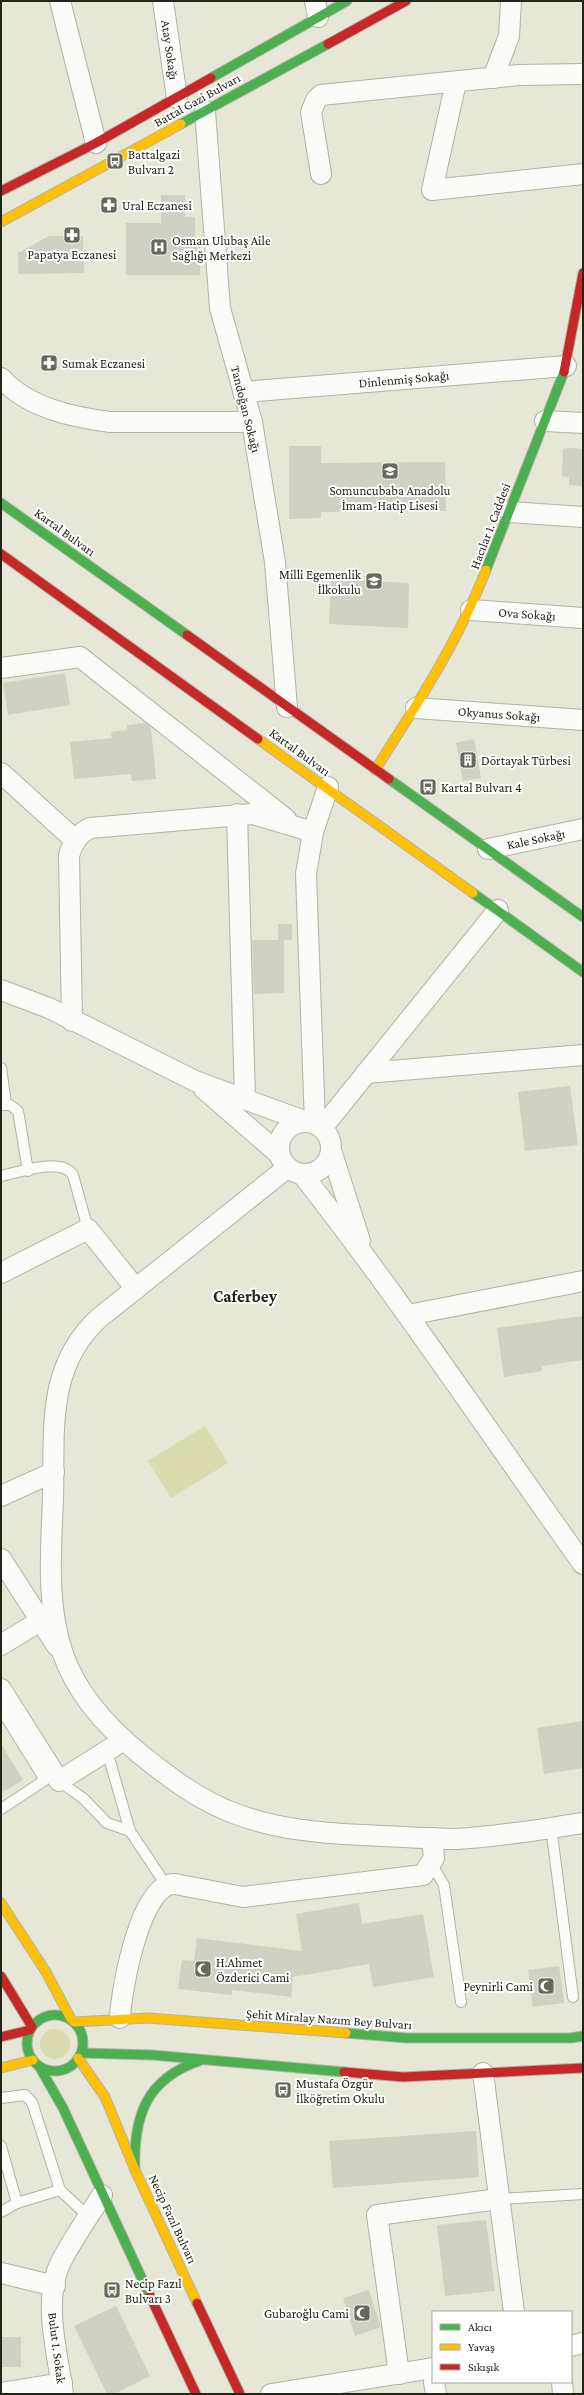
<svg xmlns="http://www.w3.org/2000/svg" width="584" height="2395" viewBox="0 0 584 2395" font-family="'Crimson Pro',serif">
  <rect width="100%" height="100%" fill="#e6e7d6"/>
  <g fill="#dadbae">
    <path d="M 205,1426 L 228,1463 L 171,1498 L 148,1461 Z"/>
    <circle cx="55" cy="2044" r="15"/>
  </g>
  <g fill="#d0d0c4">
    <path d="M 161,195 L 185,195 L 185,217 L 195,217 L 195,243 L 200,243 L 200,275 L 126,275 L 126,223 L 161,223 Z"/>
    <path d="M 49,236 L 83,236 L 84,273 L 18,274 L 18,253 Z"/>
    <path d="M 289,446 L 321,446 L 321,463 L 445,462 L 446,511 L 321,512 L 321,518 L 289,519 Z"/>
    <path d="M 570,448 L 583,449 L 583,486 L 569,485 L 569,477 L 562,476 L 563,449 Z"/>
    <path d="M 331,579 L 409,583 L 408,628 L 329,624 Z"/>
    <path d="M 65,673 L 70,705 L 8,715 L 3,683 Z"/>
    <path d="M 146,723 L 151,728 L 156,779 L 132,781 L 131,774 L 74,779 L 70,742 L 112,738 L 111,732 L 127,730 L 127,725 Z"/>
    <path d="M 474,739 L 481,778 L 463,781 L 456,743 Z"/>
    <path d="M 278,924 L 292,924 L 292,940 L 284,940 L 284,993 L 254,994 L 252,940 L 278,940 Z"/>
    <path d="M 570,1086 L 578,1145 L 525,1151 L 518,1092 Z"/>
    <path d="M 583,1316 L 583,1360 L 542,1366 L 542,1371 L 504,1377 L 497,1328 Z"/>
    <path d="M 582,1721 L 583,1768 L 544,1774 L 537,1728 Z"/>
    <path d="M 1,1744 L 23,1780 L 1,1793 Z"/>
    <path d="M 359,1903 L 362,1924 L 423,1914 L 434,1977 L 373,1987 L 369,1964 L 293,1977 L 291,1997 L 232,1990 L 232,1995 L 178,1989 L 182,1960 L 194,1961 L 197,1938 L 302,1951 L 296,1914 Z"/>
    <path d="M 559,1966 L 564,2003 L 533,2007 L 528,1970 Z"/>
    <path d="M 476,2131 L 479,2177 L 333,2188 L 329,2141 Z"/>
    <path d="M 486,2220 L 495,2291 L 445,2296 L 437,2225 Z"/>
    <path d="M 369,2290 L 381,2327 L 355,2336 L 343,2298 Z"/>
    <path d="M 116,2306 L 150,2376 L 114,2394 L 107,2394 L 74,2326 Z"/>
    <rect x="1" y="2337" width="20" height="30"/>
  </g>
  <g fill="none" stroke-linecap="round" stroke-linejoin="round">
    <g stroke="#b2b2a6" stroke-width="12">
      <g id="lane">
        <path d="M 1,1068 L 6,1104"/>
        <path d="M 1,1105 L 10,1105 L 18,1111 L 28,1171"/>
        <path d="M 1,1176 C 20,1172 61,1157 73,1175 L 88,1229"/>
        <path d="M 1,1709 L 45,1780 L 1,1809"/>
        <path d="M 107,1751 L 130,1831 L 166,1885"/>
        <path d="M 59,1781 L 84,1799 L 107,1823 L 130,1831"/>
        <path d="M 551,1827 L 573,1997"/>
        <path d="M 432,1865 L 444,1885 L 461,2002"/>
        <path d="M 1,2098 L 25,2095 L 32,2102 L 60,2190 L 89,2217"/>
        <path d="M 1,2146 L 17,2203"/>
        <path d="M 499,2199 L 583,2194"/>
        <path d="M 1,2212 L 17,2203 L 60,2190"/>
      </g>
    </g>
    <g stroke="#b2b2a6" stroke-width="22">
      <g id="street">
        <path d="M 60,1 L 96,143"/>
        <path d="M 163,1 L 177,98"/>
        <path d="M 315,1 L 318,17"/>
        <path d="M 493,78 L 509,36 L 511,1"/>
        <path d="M 456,82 L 432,190 L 583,174"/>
        <path d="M 205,111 L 220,308 L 252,422 L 275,562 L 287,707"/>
        <path d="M 321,174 L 311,112 L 316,100 L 321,95 L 519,75 L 583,74"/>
        <path d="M 1,378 C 28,408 72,417 110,422 L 252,422"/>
        <path d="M 243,392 L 566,366"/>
        <path d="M 545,421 L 583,423"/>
        <path d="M 510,512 L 583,517"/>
        <path d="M 471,610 L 583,618"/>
        <path d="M 1,668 L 80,657 L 286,819"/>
        <path d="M 416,708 L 583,720"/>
        <path d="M 1,773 L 75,840"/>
        <path d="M 237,814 L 245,1099"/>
        <path d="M 488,849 L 583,829"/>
        <path d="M 1,990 L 49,1008 L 195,1081 L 307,1122"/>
        <path d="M 72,1021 L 69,856 C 72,843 78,834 90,828 L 253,814 L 313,832"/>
        <path d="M 366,1073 L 583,1055"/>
        <path d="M 204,1089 L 279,1154"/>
        <circle cx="305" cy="1148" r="26"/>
        <path d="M 315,1124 L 306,874 L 313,832 L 328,787"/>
        <path d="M 322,1128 L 498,910"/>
        <path d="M 331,1150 L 360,1241"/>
        <path d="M 287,1168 L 99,1318 C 45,1368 55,1432 53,1499 C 51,1551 46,1604 63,1654 C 77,1694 108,1728 140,1754 C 170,1778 200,1801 236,1814 C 276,1829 319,1833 362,1835 C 393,1836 425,1839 456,1839 C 498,1837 542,1829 583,1823"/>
        <path d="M 302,1174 C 401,1300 490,1434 583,1564"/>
        <path d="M 1,1273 L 88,1229 L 136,1289"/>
        <path d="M 408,1315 L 583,1281"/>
        <path d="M 1,1496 L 54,1472"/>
        <path d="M 1,1559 L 57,1646"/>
        <path d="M 1,1645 L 40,1621"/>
        <path d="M 1,1689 L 59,1781 L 124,1740"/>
        <path d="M 120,2018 C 121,1992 140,1882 175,1884 L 243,1897 L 423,1875 L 434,1858 L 432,1838"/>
        <path d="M 483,2073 L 514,2312"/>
        <path d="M 1,2273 L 55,2286"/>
        <path d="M 571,2346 L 583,2343"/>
        <path d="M 399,2374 L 377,2215 L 499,2199"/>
        <path d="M 434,2382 L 436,2394"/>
        <path d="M 562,2382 L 563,2394"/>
        <path d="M 1,2393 L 62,2383"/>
        <path d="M 63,2394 C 58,2354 43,2305 59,2266 C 69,2244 89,2216 102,2195"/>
        <path d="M 271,2394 L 433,2368"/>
      </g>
    </g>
    <g stroke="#b2b2a6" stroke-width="11">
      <g id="fast">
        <path d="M 211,78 L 347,1"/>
        <path d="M 181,124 L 328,44"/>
        <path d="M 1,503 L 187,635"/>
        <path d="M 486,570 L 564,372"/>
        <path d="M 389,779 L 583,917"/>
        <path d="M 473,893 L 583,972"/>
        <circle cx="55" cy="2043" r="28"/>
        <path d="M 346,2033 L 407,2038 L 571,2038 L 583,2036"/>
        <path d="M 81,2053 L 152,2055 L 344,2072"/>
        <path d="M 39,2066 L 63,2108 L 150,2296"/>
        <path d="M 135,2170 C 133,2117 146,2079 199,2061"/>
      </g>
    </g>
    <g stroke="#b2b2a6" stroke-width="11">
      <g id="slow">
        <path d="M 1,222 L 181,124"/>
        <path d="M 258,739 L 473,893"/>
        <path d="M 375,770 C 417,705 458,642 486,570"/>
        <path d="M 1,1903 L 46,1972 L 71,2019"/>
        <path d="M 74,2022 L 148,2018 L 346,2033"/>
        <path d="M 78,2058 L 105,2097 L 135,2170 L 197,2303"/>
        <path d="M 1,2068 L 33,2060"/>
      </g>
    </g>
    <g stroke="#b2b2a6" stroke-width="11">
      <g id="jam">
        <path d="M 328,44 L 406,1"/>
        <path d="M 1,191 L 96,143 L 211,78"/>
        <path d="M 564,372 L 583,273"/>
        <path d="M 1,554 L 258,739"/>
        <path d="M 187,635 L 389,779"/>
        <path d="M 1,1976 L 32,2027"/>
        <path d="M 1,2037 L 30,2030"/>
        <path d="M 344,2072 L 403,2077 L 583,2068"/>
        <path d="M 150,2296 L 196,2394"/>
        <path d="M 197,2303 L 240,2394"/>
      </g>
    </g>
    <use href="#lane" stroke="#fbfbf9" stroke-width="10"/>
    <use href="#street" stroke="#fbfbf9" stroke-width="20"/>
    <use href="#fast" stroke="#4caf50" stroke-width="9"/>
    <use href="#slow" stroke="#ffc107" stroke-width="9"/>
    <use href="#jam" stroke="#c62828" stroke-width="9"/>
  </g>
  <defs>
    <g id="bus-square" transform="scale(0.9)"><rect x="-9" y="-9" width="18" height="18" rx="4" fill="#68695c" stroke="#fff"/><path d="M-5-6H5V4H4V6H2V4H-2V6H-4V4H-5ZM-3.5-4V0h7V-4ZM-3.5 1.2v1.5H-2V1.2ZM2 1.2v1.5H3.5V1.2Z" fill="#fff"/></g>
    <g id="pharmacy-square" transform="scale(0.9)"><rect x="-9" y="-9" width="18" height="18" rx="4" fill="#68695c" stroke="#fff"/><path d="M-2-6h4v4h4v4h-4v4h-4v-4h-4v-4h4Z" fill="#fff"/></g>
    <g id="hospital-square" transform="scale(0.9)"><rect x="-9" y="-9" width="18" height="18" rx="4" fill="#68695c" stroke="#fff"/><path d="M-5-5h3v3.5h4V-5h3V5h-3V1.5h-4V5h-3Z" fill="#fff"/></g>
    <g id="school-square" transform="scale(0.9)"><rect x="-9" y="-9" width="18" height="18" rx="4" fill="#68695c" stroke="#fff"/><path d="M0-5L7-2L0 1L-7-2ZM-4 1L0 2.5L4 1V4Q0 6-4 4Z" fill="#fff"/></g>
    <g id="building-square" transform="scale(0.9)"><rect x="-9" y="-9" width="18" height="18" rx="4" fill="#68695c" stroke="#fff"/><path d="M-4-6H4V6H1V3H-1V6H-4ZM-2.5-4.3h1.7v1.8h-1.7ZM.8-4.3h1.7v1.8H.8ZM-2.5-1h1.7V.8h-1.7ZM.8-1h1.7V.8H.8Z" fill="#fff"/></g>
    <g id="mosque-square" transform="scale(0.9)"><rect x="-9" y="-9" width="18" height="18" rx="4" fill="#68695c" stroke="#fff"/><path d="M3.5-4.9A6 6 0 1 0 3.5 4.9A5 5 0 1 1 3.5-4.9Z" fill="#fff"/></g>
  </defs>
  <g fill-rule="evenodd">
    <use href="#bus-square" x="115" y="161"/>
    <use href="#pharmacy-square" x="109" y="205"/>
    <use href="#pharmacy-square" x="72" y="235"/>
    <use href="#hospital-square" x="159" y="247"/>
    <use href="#pharmacy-square" x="49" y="363"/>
    <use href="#school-square" x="390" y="471"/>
    <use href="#school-square" x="374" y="581"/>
    <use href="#building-square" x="468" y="760"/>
    <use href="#bus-square" x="428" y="787"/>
    <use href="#mosque-square" x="203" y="1969"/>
    <use href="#mosque-square" x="546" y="1986"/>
    <use href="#bus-square" x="283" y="2090"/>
    <use href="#bus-square" x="112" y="2290"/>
    <use href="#mosque-square" x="362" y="2313"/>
  </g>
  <g text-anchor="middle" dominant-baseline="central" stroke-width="4" stroke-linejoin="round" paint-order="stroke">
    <g font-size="13" fill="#24251a" stroke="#fff">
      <text transform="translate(170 50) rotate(82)">Atay Sokağı</text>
      <text transform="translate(197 100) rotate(-29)">Battal Gazi Bulvarı</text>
      <text transform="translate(404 379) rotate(-5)">Dinlenmiş Sokağı</text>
      <text transform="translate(246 409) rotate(76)">Tandoğan Sokağı</text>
      <text transform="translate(490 526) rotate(-69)">Hacılar 1. Caddesi</text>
      <text transform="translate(65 532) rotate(36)">Kartal Bulvarı</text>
      <text transform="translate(527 614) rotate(4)">Ova Sokağı</text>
      <text transform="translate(499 714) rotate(4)">Okyanus Sokağı</text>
      <text transform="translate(300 752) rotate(36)">Kartal Bulvarı</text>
      <text transform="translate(536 839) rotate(-12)">Kale Sokağı</text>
      <text transform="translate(329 2019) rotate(4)">Şehit Miralay Nazım Bey Bulvarı</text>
      <text transform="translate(173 2219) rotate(65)">Necip Fazıl Bulvarı</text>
      <text transform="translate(57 2348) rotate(83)">Bulut 1. Sokak</text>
    </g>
    <g font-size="13" fill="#24251a" stroke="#fff" text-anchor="start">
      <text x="128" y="154">Battalgazi<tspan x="128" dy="15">Bulvarı 2</tspan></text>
      <text x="122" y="205">Ural Eczanesi</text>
      <text x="172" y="240">Osman Ulubaş Aile<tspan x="172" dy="15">Sağlığı Merkezi</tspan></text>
      <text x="72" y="254" text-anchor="middle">Papatya Eczanesi</text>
      <text x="62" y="363">Sumak Eczanesi</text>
      <text x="390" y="490" text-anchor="middle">Somuncubaba Anadolu<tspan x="390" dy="15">İmam-Hatip Lisesi</tspan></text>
      <text x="361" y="574" text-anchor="end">Milli Egemenlik<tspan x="361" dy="15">İlkokulu</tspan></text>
      <text x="481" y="760">Dörtayak Türbesi</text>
      <text x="441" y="787">Kartal Bulvarı 4</text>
      <text x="216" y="1962">H.Ahmet<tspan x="216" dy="15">Özderici Cami</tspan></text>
      <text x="533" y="1986" text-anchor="end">Peynirli Cami</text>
      <text x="296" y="2083">Mustafa Özgür<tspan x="296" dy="15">İlköğretim Okulu</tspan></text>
      <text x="125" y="2283">Necip Fazıl<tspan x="125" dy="15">Bulvarı 3</tspan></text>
      <text x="349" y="2313" text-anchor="end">Gubaroğlu Cami</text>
    </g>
    <g font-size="17" font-weight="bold" fill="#24251a" stroke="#fff">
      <text x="245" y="1296">Caferbey</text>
    </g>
  </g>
  <rect width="584" height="2395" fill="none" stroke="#24251a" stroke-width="4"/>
  <rect x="432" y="2311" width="140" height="72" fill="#ffffff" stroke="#a7a8a3"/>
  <rect x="440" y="2324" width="20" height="6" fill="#4caf50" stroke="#a7a8a3"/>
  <text x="468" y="2331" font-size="12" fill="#24251a">Akıcı</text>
  <rect x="440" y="2344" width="20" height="6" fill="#ffc107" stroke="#a7a8a3"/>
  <text x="468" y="2351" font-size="12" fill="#24251a">Yavaş</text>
  <rect x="440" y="2364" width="20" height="6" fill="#c62828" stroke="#a7a8a3"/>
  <text x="468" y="2371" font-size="12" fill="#24251a">Sıkışık</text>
</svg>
